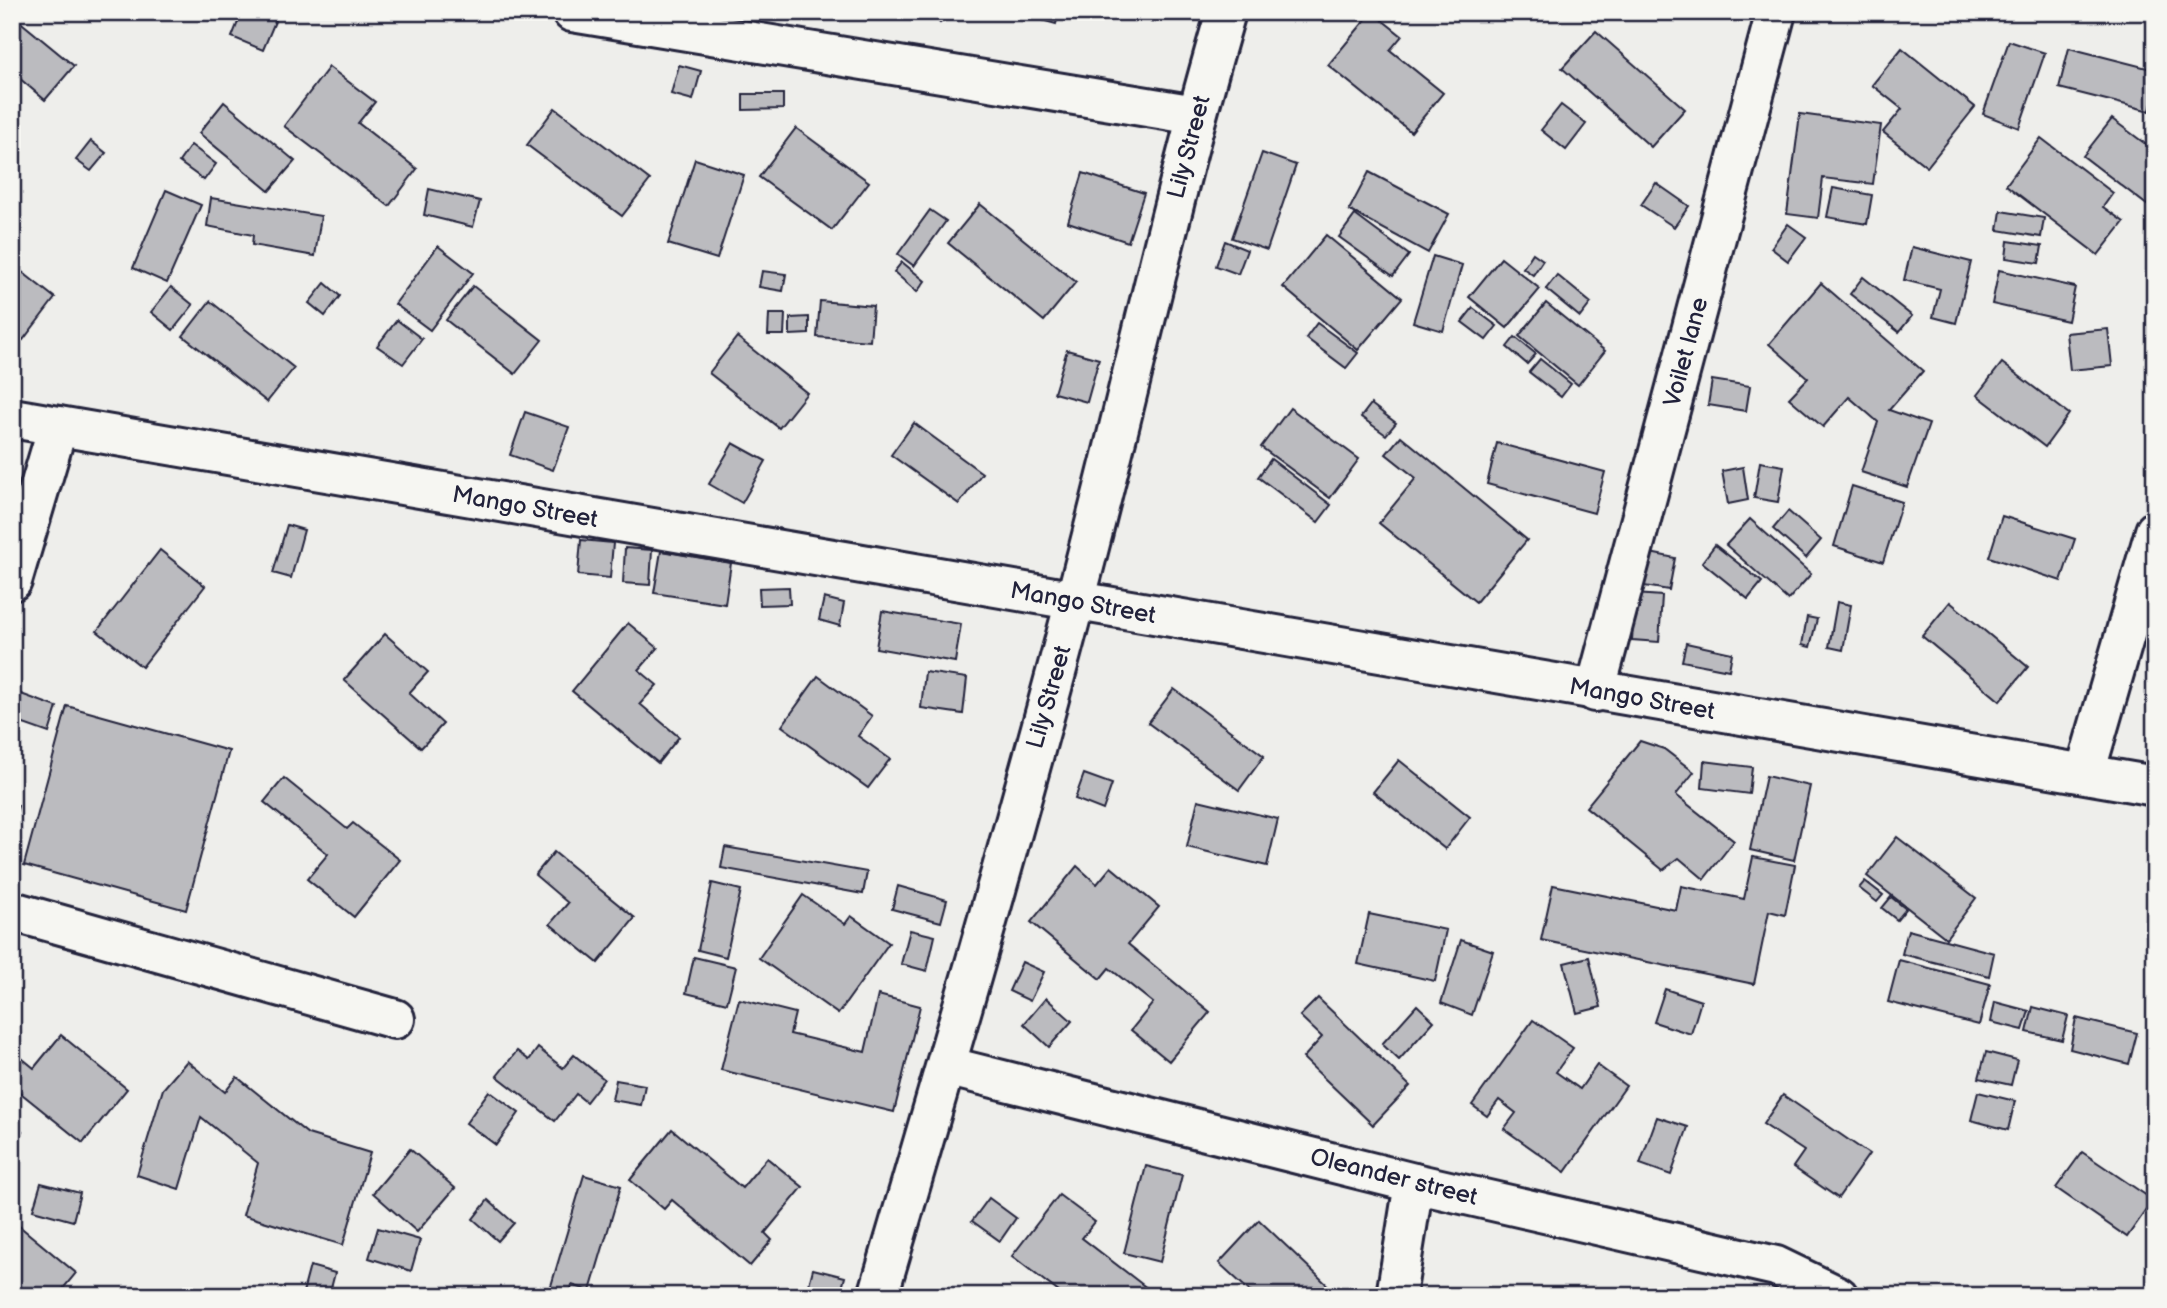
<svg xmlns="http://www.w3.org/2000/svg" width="2167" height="1308" viewBox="0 0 2167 1308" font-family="'Balsamiq Sans',sans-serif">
  <rect width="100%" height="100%" fill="#eeeeeb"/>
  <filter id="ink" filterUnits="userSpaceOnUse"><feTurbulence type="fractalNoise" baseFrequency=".0143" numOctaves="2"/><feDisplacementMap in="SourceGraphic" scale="14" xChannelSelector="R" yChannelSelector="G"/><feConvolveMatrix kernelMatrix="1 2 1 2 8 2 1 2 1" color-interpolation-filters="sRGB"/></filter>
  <g filter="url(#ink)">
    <g fill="#bbbbbf" stroke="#22223b" stroke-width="2">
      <path d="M 242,12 L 279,12 L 263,50 L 232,37 Z"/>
      <path d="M 930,12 L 951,12 L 940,23 Z"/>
      <path d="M 1013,12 L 1059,12 L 1056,24 Z"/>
      <path d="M 1139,12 L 1159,12 L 1151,22 Z"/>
      <path d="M 1372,12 L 1402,36 L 1390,50 L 1443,93 L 1411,132 L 1328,65 Z"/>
      <path d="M 12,15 L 74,66 L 45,100 L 12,72 Z"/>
      <path d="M 1596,31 L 1685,109 L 1651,147 L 1562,68 Z"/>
      <path d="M 2009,41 L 2045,53 L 2019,128 L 1983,114 Z"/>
      <path d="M 1902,48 L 1975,107 L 1927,167 L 1883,132 L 1902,109 L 1872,85 Z"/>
      <path d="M 2069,48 L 2155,70 L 2155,91 L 2150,111 L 2059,88 Z"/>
      <path d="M 679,65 L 701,71 L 693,100 L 671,94 Z"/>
      <path d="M 329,67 L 375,102 L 358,123 L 417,169 L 389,206 L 284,126 Z"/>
      <path d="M 743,94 L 783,94 L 783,109 L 743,110 Z"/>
      <path d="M 224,102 L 295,161 L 269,191 L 199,133 Z"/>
      <path d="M 1561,105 L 1586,124 L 1566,150 L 1541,130 Z"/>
      <path d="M 555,108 L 650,180 L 622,216 L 527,145 Z"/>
      <path d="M 1800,114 L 1881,125 L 1873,184 L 1823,178 L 1818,218 L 1787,214 Z"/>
      <path d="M 2112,119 L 2155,151 L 2155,195 L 2147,205 L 2083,156 Z"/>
      <path d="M 796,128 L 869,182 L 832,230 L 759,177 Z"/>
      <path d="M 2041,138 L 2113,193 L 2103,207 L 2124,222 L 2098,255 L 2006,185 Z"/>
      <path d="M 91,141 L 106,153 L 91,171 L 76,160 Z"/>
      <path d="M 191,145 L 216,164 L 204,180 L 179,162 Z"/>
      <path d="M 1262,153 L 1296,165 L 1267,250 L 1232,238 Z"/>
      <path d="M 695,159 L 744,175 L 717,259 L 668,244 Z"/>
      <path d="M 1369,172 L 1449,214 L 1428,253 L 1349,210 Z"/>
      <path d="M 1083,173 L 1144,193 L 1128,242 L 1068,222 Z"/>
      <path d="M 1656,183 L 1689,206 L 1674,227 L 1641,205 Z"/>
      <path d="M 1833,188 L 1872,195 L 1867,224 L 1827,217 Z"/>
      <path d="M 429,189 L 480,201 L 473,227 L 424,215 Z"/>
      <path d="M 166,190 L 201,205 L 167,283 L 133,268 Z"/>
      <path d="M 211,198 L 321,216 L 315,256 L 252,245 L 253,235 L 207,226 Z"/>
      <path d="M 980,204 L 1076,282 L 1044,321 L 948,243 Z"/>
      <path d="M 930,210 L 946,221 L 914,266 L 898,254 Z"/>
      <path d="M 2001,211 L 2044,218 L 2041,237 L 1998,230 Z"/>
      <path d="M 1355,215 L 1409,255 L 1393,276 L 1339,237 Z"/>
      <path d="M 1788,224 L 1806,237 L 1788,261 L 1771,248 Z"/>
      <path d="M 1326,235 L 1402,298 L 1358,350 L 1283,287 Z"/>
      <path d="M 1225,241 L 1247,250 L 1238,274 L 1216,266 Z"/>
      <path d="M 2008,241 L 2042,246 L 2039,263 L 2006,258 Z"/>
      <path d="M 438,246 L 473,273 L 430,330 L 395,304 Z"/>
      <path d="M 1912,247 L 1971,262 L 1956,323 L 1933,317 L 1940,289 L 1904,280 Z"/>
      <path d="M 1533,253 L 1543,260 L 1533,275 L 1523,268 Z"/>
      <path d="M 1433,256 L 1462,265 L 1443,331 L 1413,322 Z"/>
      <path d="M 1501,258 L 1540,289 L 1507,328 L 1469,297 Z"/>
      <path d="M 902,262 L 925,281 L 917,292 L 894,272 Z"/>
      <path d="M 12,264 L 55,298 L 23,340 L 12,331 Z"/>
      <path d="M 1999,270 L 2075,287 L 2068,321 L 1992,304 Z"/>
      <path d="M 762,271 L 786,274 L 783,291 L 759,287 Z"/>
      <path d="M 1557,275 L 1591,303 L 1580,317 L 1546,289 Z"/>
      <path d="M 1863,277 L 1912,316 L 1899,332 L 1850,294 Z"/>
      <path d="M 325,283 L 340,296 L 325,316 L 309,303 Z"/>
      <path d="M 1821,283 L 1923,371 L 1889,410 L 1929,424 L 1907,487 L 1861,472 L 1878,422 L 1849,397 L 1823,427 L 1789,398 L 1808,378 L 1769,344 Z"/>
      <path d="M 473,286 L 542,340 L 515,374 L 446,320 Z"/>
      <path d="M 171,287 L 193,305 L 173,330 L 151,312 Z"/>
      <path d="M 210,301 L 294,368 L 267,402 L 183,336 Z"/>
      <path d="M 820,301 L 873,306 L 870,341 L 817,337 Z"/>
      <path d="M 1546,303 L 1605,351 L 1578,385 L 1519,336 Z"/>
      <path d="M 1473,308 L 1497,326 L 1486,340 L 1462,322 Z"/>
      <path d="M 769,314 L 785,314 L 784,335 L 768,335 Z"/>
      <path d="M 809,317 L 809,334 L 790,335 L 790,318 Z"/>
      <path d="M 397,320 L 422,339 L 403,364 L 377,346 Z"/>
      <path d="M 1317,323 L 1358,353 L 1346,368 L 1306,338 Z"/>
      <path d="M 2108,329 L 2112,366 L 2070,370 L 2066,333 Z"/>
      <path d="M 737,337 L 807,393 L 779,428 L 709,373 Z"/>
      <path d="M 1515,337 L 1536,354 L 1527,364 L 1507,347 Z"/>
      <path d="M 1067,350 L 1099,359 L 1087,402 L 1054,393 Z"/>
      <path d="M 1540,359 L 1571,384 L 1561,397 L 1529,372 Z"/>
      <path d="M 2002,363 L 2069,414 L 2045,447 L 1977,395 Z"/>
      <path d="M 1712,380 L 1750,386 L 1746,411 L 1708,405 Z"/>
      <path d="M 1371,404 L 1396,423 L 1386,435 L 1361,417 Z"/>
      <path d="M 1290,408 L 1359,459 L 1330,498 L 1261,447 Z"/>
      <path d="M 525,412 L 569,427 L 553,470 L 510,455 Z"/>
      <path d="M 914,423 L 982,473 L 959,504 L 891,455 Z"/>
      <path d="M 1401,436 L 1527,540 L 1476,602 L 1379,523 L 1416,478 L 1386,454 Z"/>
      <path d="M 733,443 L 766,461 L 742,503 L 709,484 Z"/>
      <path d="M 1497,443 L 1605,472 L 1594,513 L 1487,484 Z"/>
      <path d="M 1271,459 L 1331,505 L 1318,522 L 1258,477 Z"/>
      <path d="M 1760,462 L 1784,466 L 1778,502 L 1754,498 Z"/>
      <path d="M 1743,467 L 1748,500 L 1728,504 L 1722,471 Z"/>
      <path d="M 1852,486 L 1902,502 L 1883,562 L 1834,546 Z"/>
      <path d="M 1788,511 L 1821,540 L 1806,558 L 1773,529 Z"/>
      <path d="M 2002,516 L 2075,539 L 2061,581 L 1989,557 Z"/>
      <path d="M 1750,519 L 1811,574 L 1788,600 L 1726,545 Z"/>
      <path d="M 287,525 L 304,530 L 291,578 L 273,573 Z"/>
      <path d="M 581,540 L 613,543 L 610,578 L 578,575 Z"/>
      <path d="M 1715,545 L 1762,582 L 1748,599 L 1702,562 Z"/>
      <path d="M 625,548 L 652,550 L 650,585 L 623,583 Z"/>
      <path d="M 160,550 L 205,586 L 142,667 L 97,631 Z"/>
      <path d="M 661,551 L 731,563 L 725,604 L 654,593 Z"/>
      <path d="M 1650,553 L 1675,558 L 1669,590 L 1644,586 Z"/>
      <path d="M 789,587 L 790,604 L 760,605 L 759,588 Z"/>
      <path d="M 1635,594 L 1662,596 L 1659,642 L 1632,640 Z"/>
      <path d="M 824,598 L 844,603 L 840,626 L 819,620 Z"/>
      <path d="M 1837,602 L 1851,605 L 1843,650 L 1829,647 Z"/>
      <path d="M 1950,602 L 2028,667 L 2000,701 L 1922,636 Z"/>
      <path d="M 882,611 L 961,624 L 955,662 L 876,648 Z"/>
      <path d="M 1807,617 L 1817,619 L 1810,647 L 1802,645 Z"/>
      <path d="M 628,623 L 658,648 L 639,670 L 657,685 L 640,704 L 679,737 L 658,763 L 572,691 Z"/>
      <path d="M 385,634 L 428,672 L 409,693 L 443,724 L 421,748 L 344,680 Z"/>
      <path d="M 1686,643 L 1732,653 L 1729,670 L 1682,661 Z"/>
      <path d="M 925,672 L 967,678 L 963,714 L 921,708 Z"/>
      <path d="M 818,676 L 872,716 L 858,736 L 890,759 L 868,788 L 782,726 Z"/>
      <path d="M 1174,689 L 1264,756 L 1239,790 L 1148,723 Z"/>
      <path d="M 21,694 L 57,707 L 49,733 L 12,720 Z"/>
      <path d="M 67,706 L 229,751 L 186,910 L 24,865 Z"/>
      <path d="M 1640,741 L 1664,749 L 1694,772 L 1676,795 L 1734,841 L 1704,879 L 1679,858 L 1663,870 L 1586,807 Z"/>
      <path d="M 1399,760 L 1470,817 L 1445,849 L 1373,792 Z"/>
      <path d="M 1704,761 L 1752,767 L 1749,794 L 1702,788 Z"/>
      <path d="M 1084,774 L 1112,784 L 1103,810 L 1075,799 Z"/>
      <path d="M 1766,776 L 1810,786 L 1794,860 L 1750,850 Z"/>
      <path d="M 284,778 L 347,829 L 353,823 L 400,860 L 354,917 L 307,879 L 328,854 L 264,802 Z"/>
      <path d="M 1198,800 L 1278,819 L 1267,866 L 1187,847 Z"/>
      <path d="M 12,804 L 18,806 L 12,828 Z"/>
      <path d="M 1897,837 L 1976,898 L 1946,938 L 1867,876 Z"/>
      <path d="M 725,847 L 867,872 L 863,894 L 721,868 Z"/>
      <path d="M 554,852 L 635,918 L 598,963 L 550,924 L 568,903 L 535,875 Z"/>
      <path d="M 1753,857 L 1795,865 L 1785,915 L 1769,911 L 1754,984 L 1541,940 L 1553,885 L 1676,910 L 1681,886 L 1744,899 Z"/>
      <path d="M 1077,866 L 1097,884 L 1111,867 L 1159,907 L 1128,944 L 1210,1012 L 1169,1061 L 1131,1030 L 1153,1003 L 1109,968 L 1100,979 L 1031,922 Z"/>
      <path d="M 1865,881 L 1883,895 L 1877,902 L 1859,888 Z"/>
      <path d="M 712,883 L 741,890 L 726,957 L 698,950 Z"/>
      <path d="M 898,886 L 947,900 L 941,922 L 892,909 Z"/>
      <path d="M 803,895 L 845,924 L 851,916 L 889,943 L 838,1014 L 759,958 Z"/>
      <path d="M 1891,897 L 1906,909 L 1897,920 L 1882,908 Z"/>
      <path d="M 1369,914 L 1446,930 L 1435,981 L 1358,964 Z"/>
      <path d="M 910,930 L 935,936 L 927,971 L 901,964 Z"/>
      <path d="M 1908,930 L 1994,953 L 1989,976 L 1902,954 Z"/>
      <path d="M 1461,940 L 1493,951 L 1472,1015 L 1441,1003 Z"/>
      <path d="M 694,957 L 736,967 L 727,1003 L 686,993 Z"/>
      <path d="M 1589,957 L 1601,1007 L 1577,1013 L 1564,963 Z"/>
      <path d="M 1899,960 L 1990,984 L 1979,1025 L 1888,1002 Z"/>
      <path d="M 1022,962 L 1044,972 L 1030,1001 L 1009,991 Z"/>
      <path d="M 1665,989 L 1701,1001 L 1691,1034 L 1654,1022 Z"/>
      <path d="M 878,995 L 920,1006 L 894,1112 L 721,1070 L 739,999 L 795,1013 L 790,1034 L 865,1052 Z"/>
      <path d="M 1046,998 L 1072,1021 L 1049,1047 L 1024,1024 Z"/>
      <path d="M 1318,998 L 1410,1086 L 1373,1125 L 1303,1058 L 1322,1037 L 1300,1016 Z"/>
      <path d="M 1995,1002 L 2029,1011 L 2023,1030 L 1991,1022 Z"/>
      <path d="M 1417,1005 L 1434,1021 L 1399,1060 L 1382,1044 Z"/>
      <path d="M 2033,1007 L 2068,1016 L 2062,1040 L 2027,1032 Z"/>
      <path d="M 2076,1018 L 2137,1033 L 2129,1064 L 2070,1049 Z"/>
      <path d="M 1533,1020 L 1573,1048 L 1556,1072 L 1580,1089 L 1597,1065 L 1626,1086 L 1565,1172 L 1504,1129 L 1516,1113 L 1499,1100 L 1487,1116 L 1472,1105 Z"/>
      <path d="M 61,1035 L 127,1089 L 83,1143 L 12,1086 L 12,1050 L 34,1068 Z"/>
      <path d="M 538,1048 L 563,1068 L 574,1055 L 604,1079 L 586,1102 L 576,1094 L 555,1121 L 497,1076 L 517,1051 L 529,1060 Z"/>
      <path d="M 1986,1052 L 2017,1060 L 2011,1085 L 1979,1078 Z"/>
      <path d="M 187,1061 L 225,1092 L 237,1077 L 308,1134 L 370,1153 L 343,1245 L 243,1215 L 258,1163 L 201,1117 L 179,1189 L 137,1175 L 163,1089 Z"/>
      <path d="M 616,1080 L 645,1085 L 641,1105 L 612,1100 Z"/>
      <path d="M 489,1091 L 519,1113 L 496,1145 L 466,1123 Z"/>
      <path d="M 1978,1092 L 2015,1101 L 2008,1130 L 1971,1120 Z"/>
      <path d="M 1783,1095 L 1869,1154 L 1838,1198 L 1793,1167 L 1804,1151 L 1763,1124 Z"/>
      <path d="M 1657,1117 L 1688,1127 L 1671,1175 L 1640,1164 Z"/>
      <path d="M 12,1124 L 22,1131 L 12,1147 Z"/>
      <path d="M 672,1129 L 742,1188 L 767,1158 L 803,1187 L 765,1233 L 772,1240 L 750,1266 L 672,1200 L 664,1209 L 630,1180 Z"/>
      <path d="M 410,1149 L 455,1188 L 417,1232 L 373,1193 Z"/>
      <path d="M 2082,1152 L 2153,1200 L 2127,1237 L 2056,1188 Z"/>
      <path d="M 1146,1166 L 1182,1175 L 1160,1262 L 1124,1253 Z"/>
      <path d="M 584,1175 L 621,1186 L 590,1291 L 572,1285 L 569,1296 L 548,1296 Z"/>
      <path d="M 41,1183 L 80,1193 L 73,1221 L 33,1210 Z"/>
      <path d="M 1059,1195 L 1095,1222 L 1082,1238 L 1152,1292 L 1150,1296 L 1064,1296 L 1012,1256 Z"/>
      <path d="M 989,1198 L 1016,1218 L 1000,1241 L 972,1221 Z"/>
      <path d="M 488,1200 L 514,1223 L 498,1241 L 473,1219 Z"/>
      <path d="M 12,1220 L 76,1273 L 57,1296 L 16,1296 L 20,1290 L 12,1284 Z"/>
      <path d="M 1259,1220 L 1339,1296 L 1255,1296 L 1219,1263 Z"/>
      <path d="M 378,1228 L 420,1240 L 411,1271 L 369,1258 Z"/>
      <path d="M 310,1266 L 335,1273 L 329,1296 L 302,1296 Z"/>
      <path d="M 813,1269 L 845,1277 L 840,1296 L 806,1296 Z"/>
    </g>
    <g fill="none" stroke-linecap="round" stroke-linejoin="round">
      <g stroke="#22223b" stroke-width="44">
        <g id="street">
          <path d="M 572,12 L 1196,115"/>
          <path d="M 12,418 L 2155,786"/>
          <path d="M 12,581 L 58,426"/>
          <path d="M 1595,692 L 1776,12"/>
          <path d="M 2085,773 L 2155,531"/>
          <path d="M 12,911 L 395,1019"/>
          <path d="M 946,1066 L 1414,1183 L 1776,1266 L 1838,1296"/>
          <path d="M 878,1296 C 946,1065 1014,834 1075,601 C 1127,405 1169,207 1226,12"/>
          <path d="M 1396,1296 L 1414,1183"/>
        </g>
      </g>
      <use href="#street" stroke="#f6f6f2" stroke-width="38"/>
    </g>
  </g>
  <g text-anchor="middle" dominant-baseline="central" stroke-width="7" stroke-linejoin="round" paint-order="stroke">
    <g font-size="24" fill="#22223b" stroke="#f6f6f2">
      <text transform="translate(1189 147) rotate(-75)">Lily Street</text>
      <text transform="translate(1686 352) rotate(-75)">Voilet lane</text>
      <text transform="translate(525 507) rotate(10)">Mango Street</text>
      <text transform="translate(1083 603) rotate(10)">Mango Street</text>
      <text transform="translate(1049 697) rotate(-74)">Lily Street</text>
      <text transform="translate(1642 699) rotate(10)">Mango Street</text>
      <text transform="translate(1394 1177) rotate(14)">Oleander street</text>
    </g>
  </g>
  <rect width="2167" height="1308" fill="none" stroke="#f6f6f2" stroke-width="42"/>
  <rect x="21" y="21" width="2125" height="1266" fill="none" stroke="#22223b" stroke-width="2.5" filter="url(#ink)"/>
</svg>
